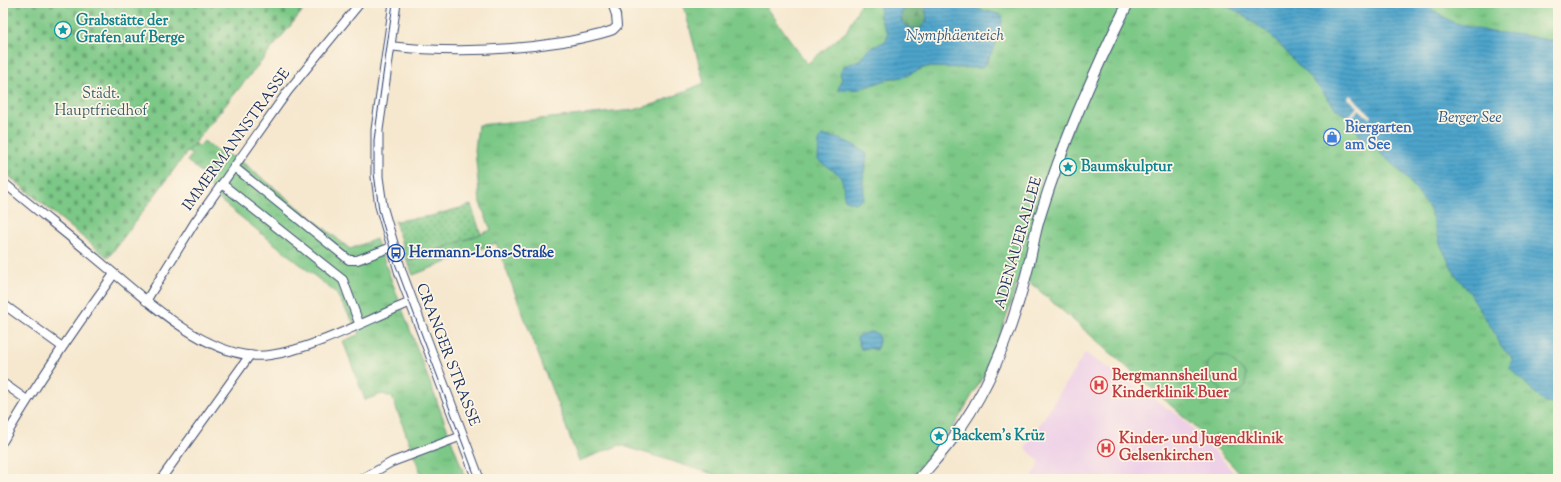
<svg xmlns="http://www.w3.org/2000/svg" width="1561" height="482" viewBox="0 0 1561 482" font-family="'Sorts Mill Goudy',serif">
  <defs>
    <pattern id="grass-dots" width="8" height="8" patternUnits="userSpaceOnUse"><rect width="8" height="8" fill="#7cc886"/><path d="M2 2h.1M6 6h.1" fill="none" stroke="#65a371" stroke-width="1.8" stroke-linecap="round"/></pattern>
    <pattern id="forest-firs" width="22" height="20" patternUnits="userSpaceOnUse"><rect width="22" height="20" fill="#65ac73"/><path d="M5 1l3.5 6h-7zM16 11l3.5 6h-7z" fill="#528c62"/></pattern>
    <pattern id="cemetery-stones" width="16" height="16" patternUnits="userSpaceOnUse"><rect width="16" height="16" fill="#7cc886"/><path d="M2 7V4a2 2 0 0 1 4 0v3zM10 15v-3a2 2 0 0 1 4 0v3z" fill="#65a371"/></pattern>
    <pattern id="park-tufts" width="24" height="20" patternUnits="userSpaceOnUse"><rect width="24" height="20" fill="#7cc886"/><path d="M3 7l-1-3M5 7V3M7 7l1-3M15 17l-1-3M17 17v-4M19 17l1-3" fill="none" stroke="#65a371"/></pattern>
    <pattern id="water-rules" width="6" height="5" patternUnits="userSpaceOnUse"><rect width="6" height="5" fill="#4ea4cb"/><path d="M0 2.5h6" fill="none" stroke="#4086a8"/></pattern>
  </defs>
  <rect width="100%" height="100%" fill="#fcf5e5"/>
  <filter id="ink" filterUnits="userSpaceOnUse"><feTurbulence type="fractalNoise" baseFrequency=".025" numOctaves="2"/><feDisplacementMap in="SourceGraphic" scale="8" xChannelSelector="R" yChannelSelector="G"/><feConvolveMatrix kernelMatrix="1 2 1 2 8 2 1 2 1" color-interpolation-filters="sRGB"/></filter>
  <filter id="wash" filterUnits="userSpaceOnUse"><feTurbulence type="fractalNoise" baseFrequency=".012" numOctaves="4" result="noise"/><feDisplacementMap in="SourceGraphic" scale="16" xChannelSelector="R" yChannelSelector="G"/><feGaussianBlur stdDeviation="0.9" result="paint"/><feColorMatrix in="noise" values="0 0 0 0 0 0 0 0 0 0 0 0 0 0 0 0 0 1.4 0 .05"/><feComposite in="paint" operator="in"/></filter>
  <g filter="url(#wash)">
    <rect width="100%" height="100%" fill="#f6e8cf"/>
    <path fill="#eed0e7" d="M 1085,353 L 1181,417 L 1201,437 L 1240,479 L 1031,479 L 1040,462 L 1025,448 Z"/>
    <path fill="url(#grass-dots)" stroke="#4c7c72" d="M 471,205 L 481,234 L 407,261 L 395,221 L 431,216 Z"/>
    <circle fill="url(#forest-firs)" stroke="#406e68" cx="914" cy="17" r="13"/>
    <path fill="url(#cemetery-stones)" stroke="#4c7c72" d="M 3,3 L 309,3 L 187,152 L 108,258 L 3,171 Z"/>
    <g fill="url(#park-tufts)" stroke="#4c7c72" fill-rule="evenodd">
      <path d="M 683,3 L 764,3 L 807,64 L 846,32 L 861,3 L 881,3 C 877,18 881,20 888,33 L 886,41 L 863,55 L 860,60 L 842,69 L 840,75 L 842,78 L 838,90 L 859,89 L 892,78 L 898,78 L 926,67 L 966,68 L 987,63 L 995,42 L 1001,30 L 970,8 L 953,3 L 1558,3 L 1558,479 L 1245,479 L 1204,435 L 1182,415 L 1034,286 L 1020,276 L 996,347 L 985,373 L 953,428 L 947,433 L 911,479 L 722,479 L 716,475 L 620,445 L 579,461 L 496,243 L 413,275 L 408,262 L 491,230 L 480,203 L 475,150 L 478,125 L 634,110 L 658,103 L 704,83 ZM 857,338 L 879,341 L 876,350 L 870,348 L 861,349 Z"/>
      <path d="M 204,141 L 222,155 L 225,153 L 246,165 L 350,249 L 376,239 L 466,479 L 423,479 L 392,397 L 382,394 L 365,400 L 343,341 L 360,334 L 336,293 L 221,201 L 204,179 L 206,176 L 187,161 L 192,155 L 187,152 L 195,143 L 199,147 Z"/>
    </g>
    <path fill="#7cc886" stroke="#4c7c72" d="M 1216,355 L 1227,356 L 1246,374 L 1246,386 L 1235,395 L 1226,395 L 1206,373 L 1208,363 Z"/>
    <g fill="url(#water-rules)" stroke="#346a94" fill-rule="evenodd">
      <path d="M 881,3 L 953,3 L 998,14 L 1002,16 C 1004,26 990,62 981,68 L 926,67 L 903,77 L 892,78 L 859,89 L 838,90 L 842,78 L 840,73 L 844,66 L 860,60 L 867,50 L 886,41 L 888,33 C 882,21 877,16 881,3 ZM 913,5 L 922,5 L 926,9 L 927,20 L 921,28 C 910,31 896,24 903,10 Z"/>
      <path d="M 1219,3 L 1422,3 L 1452,22 L 1473,28 L 1491,32 L 1522,35 L 1558,42 L 1558,404 L 1545,403 L 1509,367 L 1512,360 L 1511,356 L 1501,347 L 1497,337 L 1470,293 L 1455,274 L 1441,246 L 1430,210 L 1413,186 L 1400,171 L 1356,131 L 1351,119 L 1337,110 L 1322,91 L 1271,35 L 1237,11 Z"/>
      <path d="M 822,136 C 836,136 856,144 867,154 C 867,163 863,171 863,180 C 863,187 865,192 863,199 L 855,203 L 845,200 C 842,192 845,185 841,178 C 838,171 825,167 818,160 L 819,141 Z"/>
      <path d="M 870,332 L 878,334 L 879,340 L 877,349 L 870,348 L 861,349 L 857,338 L 860,335 Z"/>
    </g>
    <path fill="#f6e8cf" d="M 1350,95 L 1372,116 L 1370,119 L 1359,109 L 1350,119 L 1348,117 L 1358,107 L 1348,98 Z"/>
  </g>
  <g filter="url(#ink)">
    <g fill="none" stroke-linecap="round" stroke-linejoin="round">
      <g stroke="#3c4b6f" stroke-width="10">
        <g id="minor">
          <path d="M 389,46 C 446,53 506,51 563,42 C 579,39 597,36 613,30 L 617,26 L 616,15 L 612,3"/>
          <path d="M 234,167 L 349,260 L 357,260 L 392,247"/>
          <path d="M 3,182 C 36,210 71,237 104,265 C 145,299 212,364 270,355 C 314,349 369,319 411,302"/>
          <path d="M 222,184 L 343,280 L 359,323"/>
          <path d="M 146,301 L 195,222 L 288,91 L 360,3"/>
          <path d="M 3,304 L 61,346"/>
          <path d="M 3,383 L 27,400"/>
          <path d="M 3,441 C 37,382 75,328 114,274"/>
          <path d="M 161,479 L 250,355"/>
          <path d="M 362,479 L 392,462 L 462,436"/>
        </g>
      </g>
      <g stroke="#3c4b6f" stroke-width="12">
        <path id="tertiary" d="M 919,479 C 929,467 940,455 950,442 C 987,394 1011,333 1026,275 C 1032,254 1034,233 1041,213 C 1064,140 1094,71 1128,3"/>
      </g>
      <g stroke="#3c4b6f" stroke-width="13">
        <path id="secondary" d="M 395,3 L 377,130 L 377,177 L 381,206 L 401,274 L 478,479"/>
      </g>
      <use href="#minor" stroke="#fff" stroke-width="8"/>
      <use href="#tertiary" stroke="#fff" stroke-width="10"/>
      <use href="#secondary" stroke="#fff" stroke-width="11"/>
      <path stroke="#1b2f5e" stroke-width="1" d="M 393,3 L 374,140 L 374,173 L 379,210 L 393,258 L 476,479"/>
    </g>
  </g>
  <defs>
    <g id="sight-ring" transform="scale(0.9)"><circle r="9.5" fill="#fcf5e5" stroke="#0f9aa8" stroke-width="1.5"/><path d="M0-6L1.8-2.2L6-1.7L2.9 1.2L3.7 5.4L0 3.3L-3.7 5.4L-2.9 1.2L-6-1.7L-1.8-2.2Z" fill="#0f9aa8"/></g>
    <g id="shop-ring" transform="scale(0.9)"><circle r="9.5" fill="#fcf5e5" stroke="#3f7fe0" stroke-width="1.5"/><path d="M-5-2.5h2.3a2.7 3.5 0 0 1 5.4 0H5L5.5 6h-11ZM-1.5-2.5h3a1.5 2.3 0 0 0-3 0Z" fill="#3f7fe0"/></g>
    <g id="bus-ring" transform="scale(0.9)"><circle r="9.5" fill="#fcf5e5" stroke="#1a4fb4" stroke-width="1.5"/><path d="M-5-6H5V4H4V6H2V4H-2V6H-4V4H-5ZM-3.5-4V0h7V-4ZM-3.5 1.2v1.5H-2V1.2ZM2 1.2v1.5H3.5V1.2Z" fill="#1a4fb4"/></g>
    <g id="hospital-ring" transform="scale(0.9)"><circle r="9.5" fill="#fcf5e5" stroke="#e0444e" stroke-width="1.5"/><path d="M-5-5h3v3.5h4V-5h3V5h-3V1.5h-4V5h-3Z" fill="#e0444e"/></g>
  </defs>
  <g fill-rule="evenodd">
    <use href="#sight-ring" x="63" y="30"/>
    <use href="#shop-ring" x="1332" y="137"/>
    <use href="#sight-ring" x="1068" y="167"/>
    <use href="#bus-ring" x="396" y="253"/>
    <use href="#hospital-ring" x="1099" y="385"/>
    <use href="#sight-ring" x="939" y="436"/>
    <use href="#hospital-ring" x="1106" y="448"/>
  </g>
  <g text-anchor="middle" dominant-baseline="central" stroke-width="3.5" stroke-linejoin="round" paint-order="stroke">
    <g font-size="15" font-weight="bold" fill="#0d838f" stroke="#fcf5e5" text-anchor="start">
      <text x="76" y="21">Grabstätte der<tspan x="76" dy="17">Grafen auf Berge</tspan></text>
      <text x="1081" y="167">Baumskulptur</text>
      <text x="952" y="436">Backem's Krüz</text>
    </g>
    <g font-size="15" fill="#385d6a" stroke="#fcf5e5">
      <text x="101" y="94">Städt.<tspan x="101" dy="17">Hauptfriedhof</tspan></text>
    </g>
    <g font-size="15" font-weight="bold" fill="#366cbe" stroke="#fcf5e5" text-anchor="start">
      <text x="1345" y="128">Biergarten<tspan x="1345" dy="17">am See</tspan></text>
    </g>
    <g font-size="15" fill="#1b2f5e" stroke="#fcf5e5">
      <text transform="translate(237 140) rotate(-54)">IMMERMANNSTRASSE</text>
      <text transform="translate(1019 243) rotate(-74)">ADENAUERALLEE</text>
      <text transform="translate(447 355) rotate(69)">CRANGER STRASSE</text>
    </g>
    <g font-size="15" font-weight="bold" fill="#164399" stroke="#fcf5e5" text-anchor="start">
      <text x="409" y="253">Hermann-Löns-Straße</text>
    </g>
    <g font-size="15" font-weight="bold" fill="#be3a42" stroke="#fcf5e5" text-anchor="start">
      <text x="1112" y="376">Bergmannsheil und<tspan x="1112" dy="17">Kinderklinik Buer</tspan></text>
      <text x="1119" y="439">Kinder- und Jugendklinik<tspan x="1119" dy="17">Gelsenkirchen</tspan></text>
    </g>
    <g font-size="16" font-style="italic" fill="#2d5884" stroke="#fcf5e5">
      <text x="955" y="36">Nymphäenteich</text>
      <text x="1470" y="118">Berger See</text>
    </g>
  </g>
  <rect width="1561" height="482" fill="none" stroke="#fcf5e5" stroke-width="16"/>
</svg>
